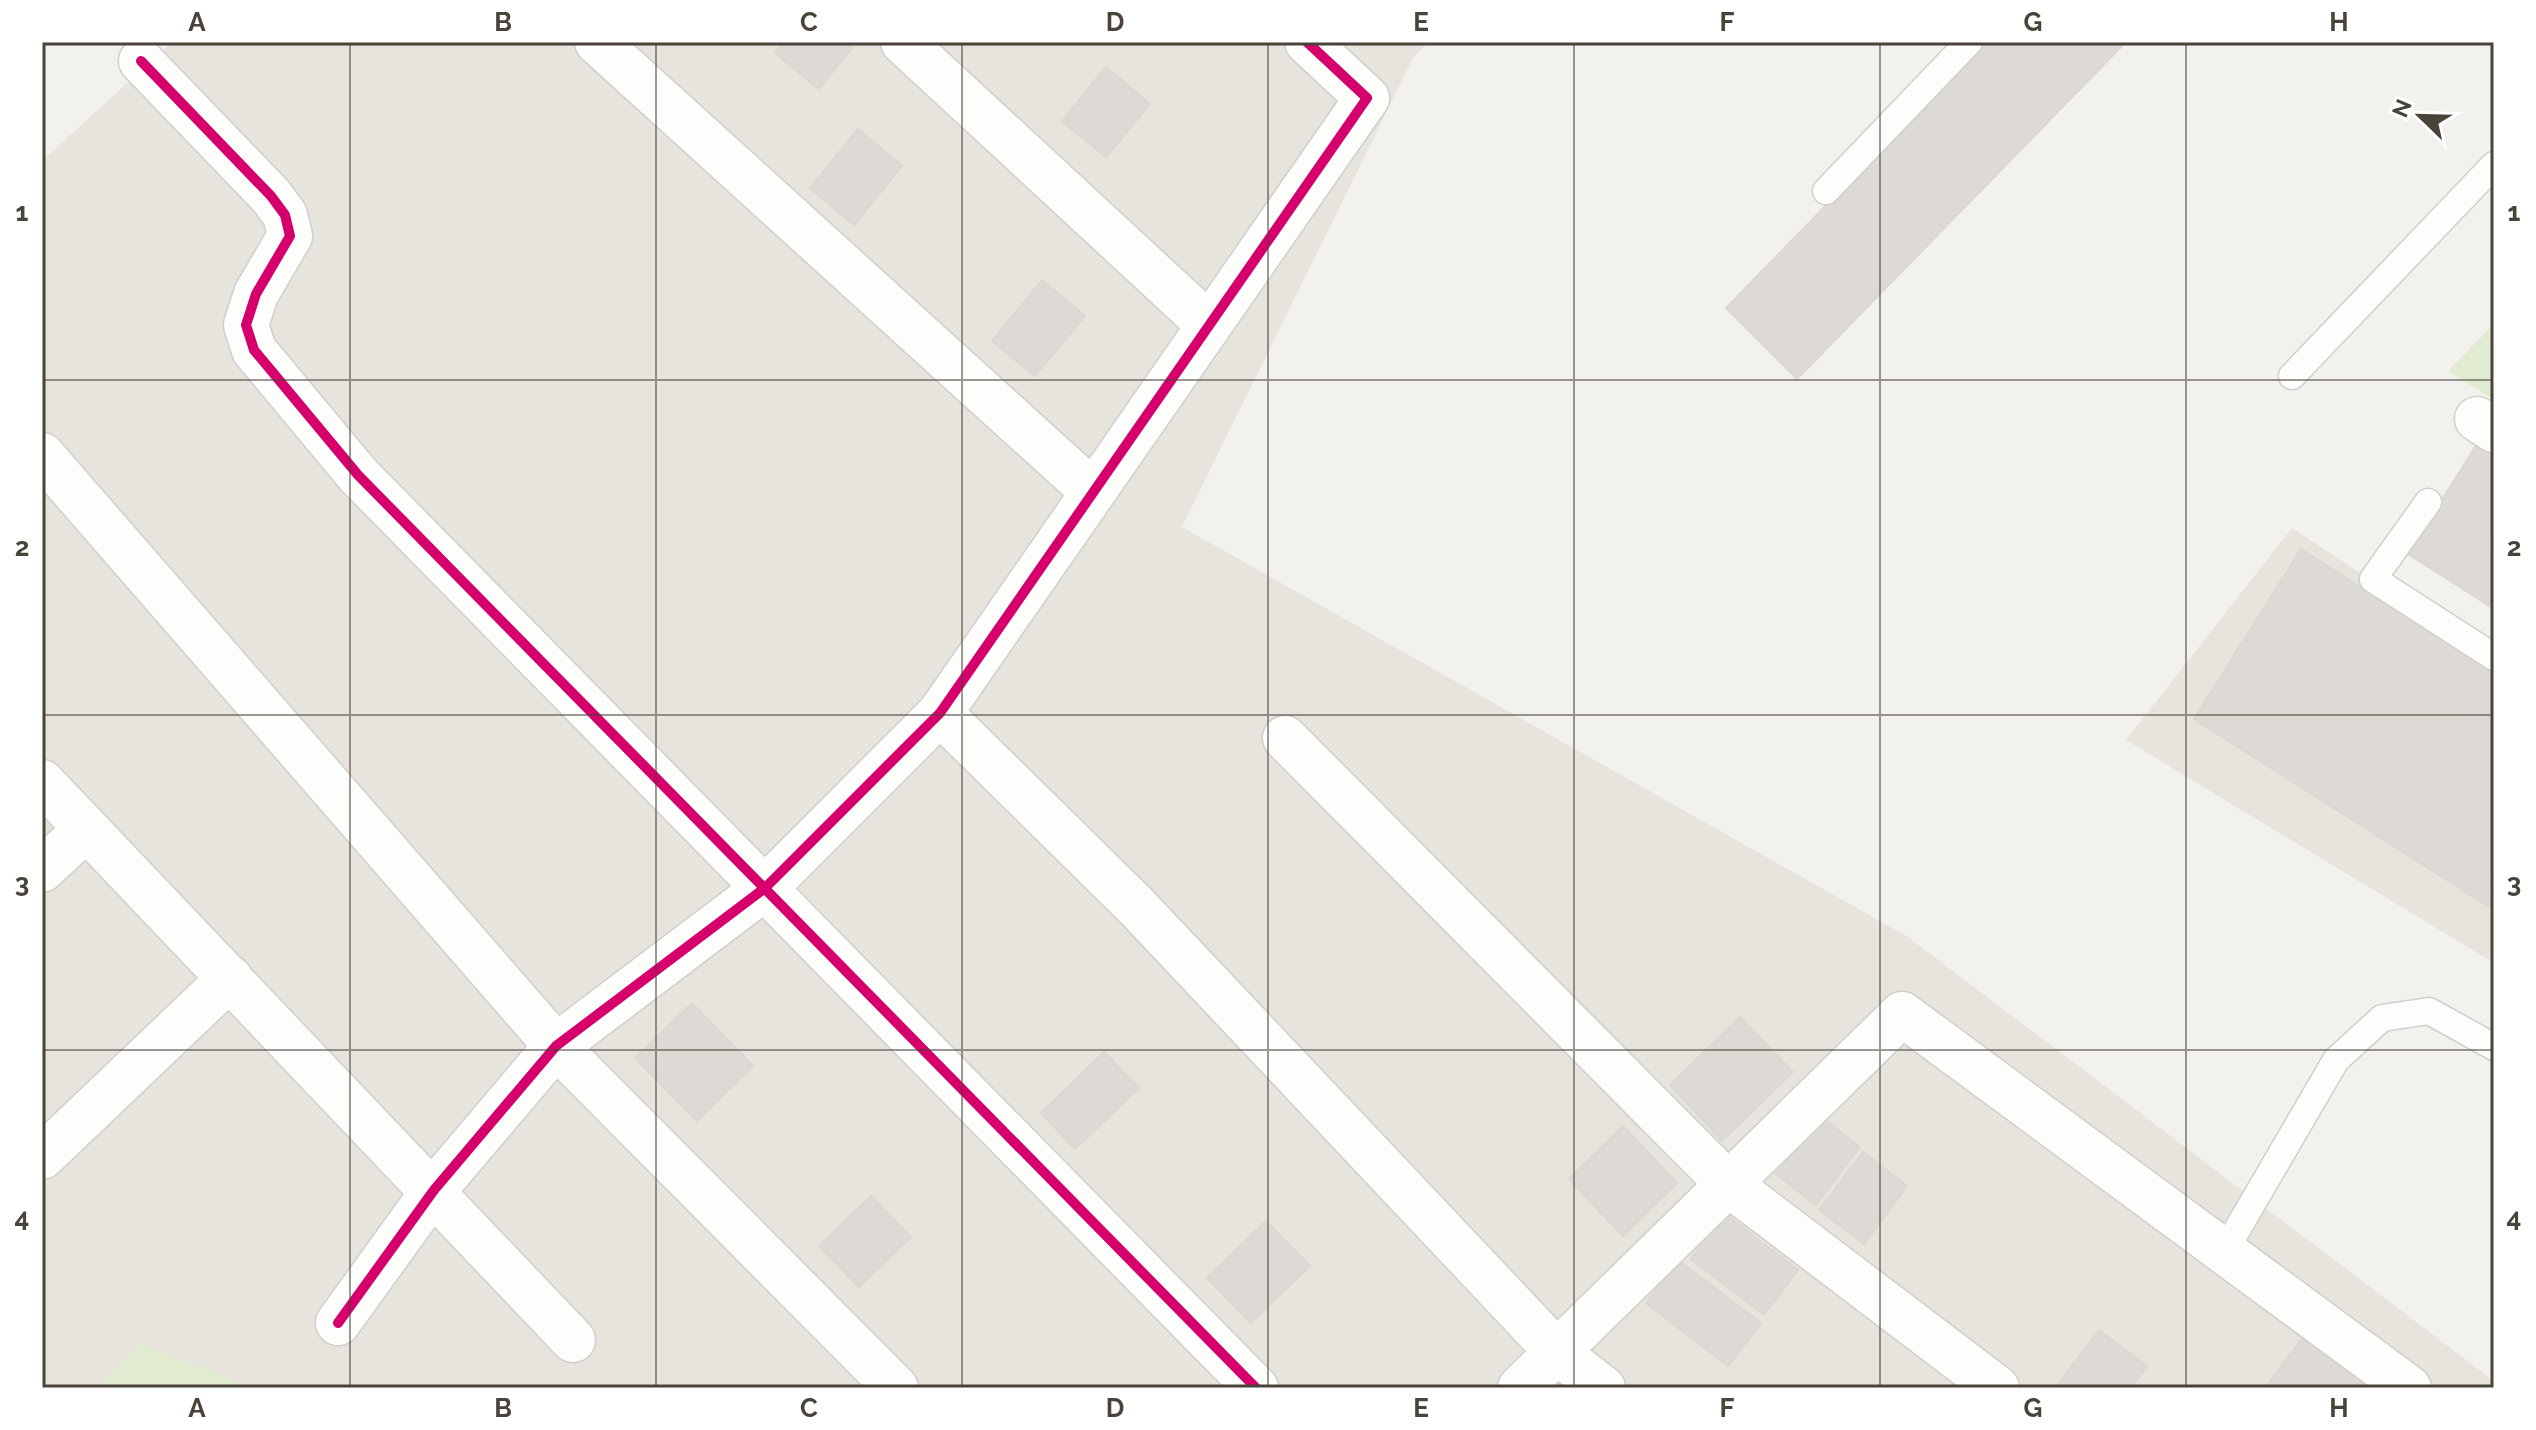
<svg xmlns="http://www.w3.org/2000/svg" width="2536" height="1430" viewBox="0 0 2536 1430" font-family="Raleway,sans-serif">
  <rect width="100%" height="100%" fill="#f3f1ee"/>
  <g fill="#e7e3dd">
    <path d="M 172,42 L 1428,42 L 1412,60 L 1182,527 L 1908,937 L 2494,1381 L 2494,1388 L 256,1388 L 140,1344 L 97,1388 L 42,1388 L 42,161 Z"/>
    <path d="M 2292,528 L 2494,661 L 2494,963 L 2126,740 Z"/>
  </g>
  <g fill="#e1ebd0">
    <path d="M 2494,324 L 2494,400 L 2448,371 Z"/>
    <path d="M 140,1344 L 256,1388 L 97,1388 Z"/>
  </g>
  <g fill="#dddad6" stroke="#dbd8d4" stroke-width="2">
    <path d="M 784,42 L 857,42 L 819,89 L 775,53 Z"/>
    <path d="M 1985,42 L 2126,42 L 1797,379 L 1726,308 Z"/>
    <path d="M 1106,67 L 1150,104 L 1106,157 L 1062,121 Z"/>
    <path d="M 858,129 L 902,166 L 854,225 L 810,188 Z"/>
    <path d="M 1042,280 L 1085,316 L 1035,376 L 992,341 Z"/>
    <path d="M 2477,444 L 2494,455 L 2494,609 L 2408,554 Z"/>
    <path d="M 2301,549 L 2494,672 L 2494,910 L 2194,719 Z"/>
    <path d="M 692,1003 L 753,1066 L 697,1121 L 635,1058 Z"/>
    <path d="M 1740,1017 L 1793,1072 L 1722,1141 L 1670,1085 Z"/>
    <path d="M 1104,1052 L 1139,1088 L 1075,1149 L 1041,1113 Z"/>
    <path d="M 1820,1116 L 1860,1147 L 1816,1205 L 1776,1174 Z"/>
    <path d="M 1623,1126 L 1677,1183 L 1623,1236 L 1569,1179 Z"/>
    <path d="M 1863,1152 L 1907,1186 L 1864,1244 L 1819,1210 Z"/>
    <path d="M 871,1196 L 911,1237 L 859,1287 L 819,1246 Z"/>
    <path d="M 1725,1214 L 1798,1270 L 1764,1315 L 1691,1259 Z"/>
    <path d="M 1266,1221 L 1310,1266 L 1251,1323 L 1207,1278 Z"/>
    <path d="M 1678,1260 L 1761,1323 L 1728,1366 L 1646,1303 Z"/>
    <path d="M 2099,1330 L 2147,1366 L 2131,1388 L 2055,1388 Z"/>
    <path d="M 2302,1338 L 2364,1384 L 2362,1388 L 2265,1388 Z"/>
  </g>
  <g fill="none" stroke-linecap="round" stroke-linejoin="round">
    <g stroke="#d1cfcc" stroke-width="29">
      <g id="service">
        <path d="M 1826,191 L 1969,42"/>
        <path d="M 2292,376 L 2494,165"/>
        <path d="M 2428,502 L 2373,579 L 2494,657"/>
        <path d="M 2224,1252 L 2336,1060 L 2382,1018 L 2429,1011 L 2494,1047"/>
      </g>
    </g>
    <g stroke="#d1cfcc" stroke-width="47">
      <g id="minor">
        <path d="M 597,42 L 1093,492"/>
        <path d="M 903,42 L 1209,325"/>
        <path d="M 141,61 L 271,196 L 285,215 L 290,236 L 256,294 L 246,325 L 254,350 L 358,475 L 1256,1388"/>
        <path d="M 2477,419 L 2494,430"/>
        <path d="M 42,455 L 556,1046 L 896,1388"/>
        <path d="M 940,713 L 1136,906 L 1558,1353 L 1603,1388"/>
        <path d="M 1285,738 L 1727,1183 L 1997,1388"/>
        <path d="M 42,782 L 573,1340"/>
        <path d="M 42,870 L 86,829"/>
        <path d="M 42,1157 L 230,978"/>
        <path d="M 338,1323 L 434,1190 L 556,1046 L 765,888 L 940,713 L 1367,98 L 1307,42"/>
        <path d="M 1520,1388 L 1902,1014 L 2409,1388"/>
      </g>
    </g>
    <use href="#service" stroke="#fdfdfc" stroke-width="26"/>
    <use href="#minor" stroke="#fdfdfc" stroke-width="44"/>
    <g stroke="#fff" stroke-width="15">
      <g id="cycleway">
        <path d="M 141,61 L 271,196 L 285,215 L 290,236 L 256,294 L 246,325 L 254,350 L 358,475 L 1256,1388"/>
        <path d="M 338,1323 L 434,1190 L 556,1046 L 765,888 L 940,713 L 1367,98 L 1307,42"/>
      </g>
    </g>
    <use href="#cycleway" stroke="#d6006c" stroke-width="10"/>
  </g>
  <path fill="none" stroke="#4a433a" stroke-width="2" stroke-opacity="0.55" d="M 350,42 L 350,1388M 656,42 L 656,1388M 962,42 L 962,1388M 1268,42 L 1268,1388M 1574,42 L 1574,1388M 1880,42 L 1880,1388M 2186,42 L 2186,1388M 42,380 L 2494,380M 42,715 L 2494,715M 42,1050 L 2494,1050"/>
  <rect width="2536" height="1430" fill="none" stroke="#ffffff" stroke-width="88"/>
  <g transform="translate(2420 116) rotate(293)" stroke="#ffffff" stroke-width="6" paint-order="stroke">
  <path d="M0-6L14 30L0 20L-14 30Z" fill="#4a433a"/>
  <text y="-12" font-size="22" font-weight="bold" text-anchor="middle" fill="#4a433a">N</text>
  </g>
  <rect x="44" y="44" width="2448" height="1342" fill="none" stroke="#4a433a" stroke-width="3"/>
  <g font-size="26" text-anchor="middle" font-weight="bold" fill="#4a433a">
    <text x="197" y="31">A</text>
    <text x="503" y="31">B</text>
    <text x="809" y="31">C</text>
    <text x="1115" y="31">D</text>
    <text x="1421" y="31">E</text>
    <text x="1727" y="31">F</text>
    <text x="2033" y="31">G</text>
    <text x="2339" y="31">H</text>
    <text x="22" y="221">1</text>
    <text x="2514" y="221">1</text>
    <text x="22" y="556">2</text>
    <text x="2514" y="556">2</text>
    <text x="22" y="892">3</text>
    <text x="2514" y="892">3</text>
    <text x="22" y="1227">4</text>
    <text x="2514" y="1227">4</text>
    <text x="197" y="1417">A</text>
    <text x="503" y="1417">B</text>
    <text x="809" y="1417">C</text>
    <text x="1115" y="1417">D</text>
    <text x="1421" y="1417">E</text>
    <text x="1727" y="1417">F</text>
    <text x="2033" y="1417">G</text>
    <text x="2339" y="1417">H</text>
  </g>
</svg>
